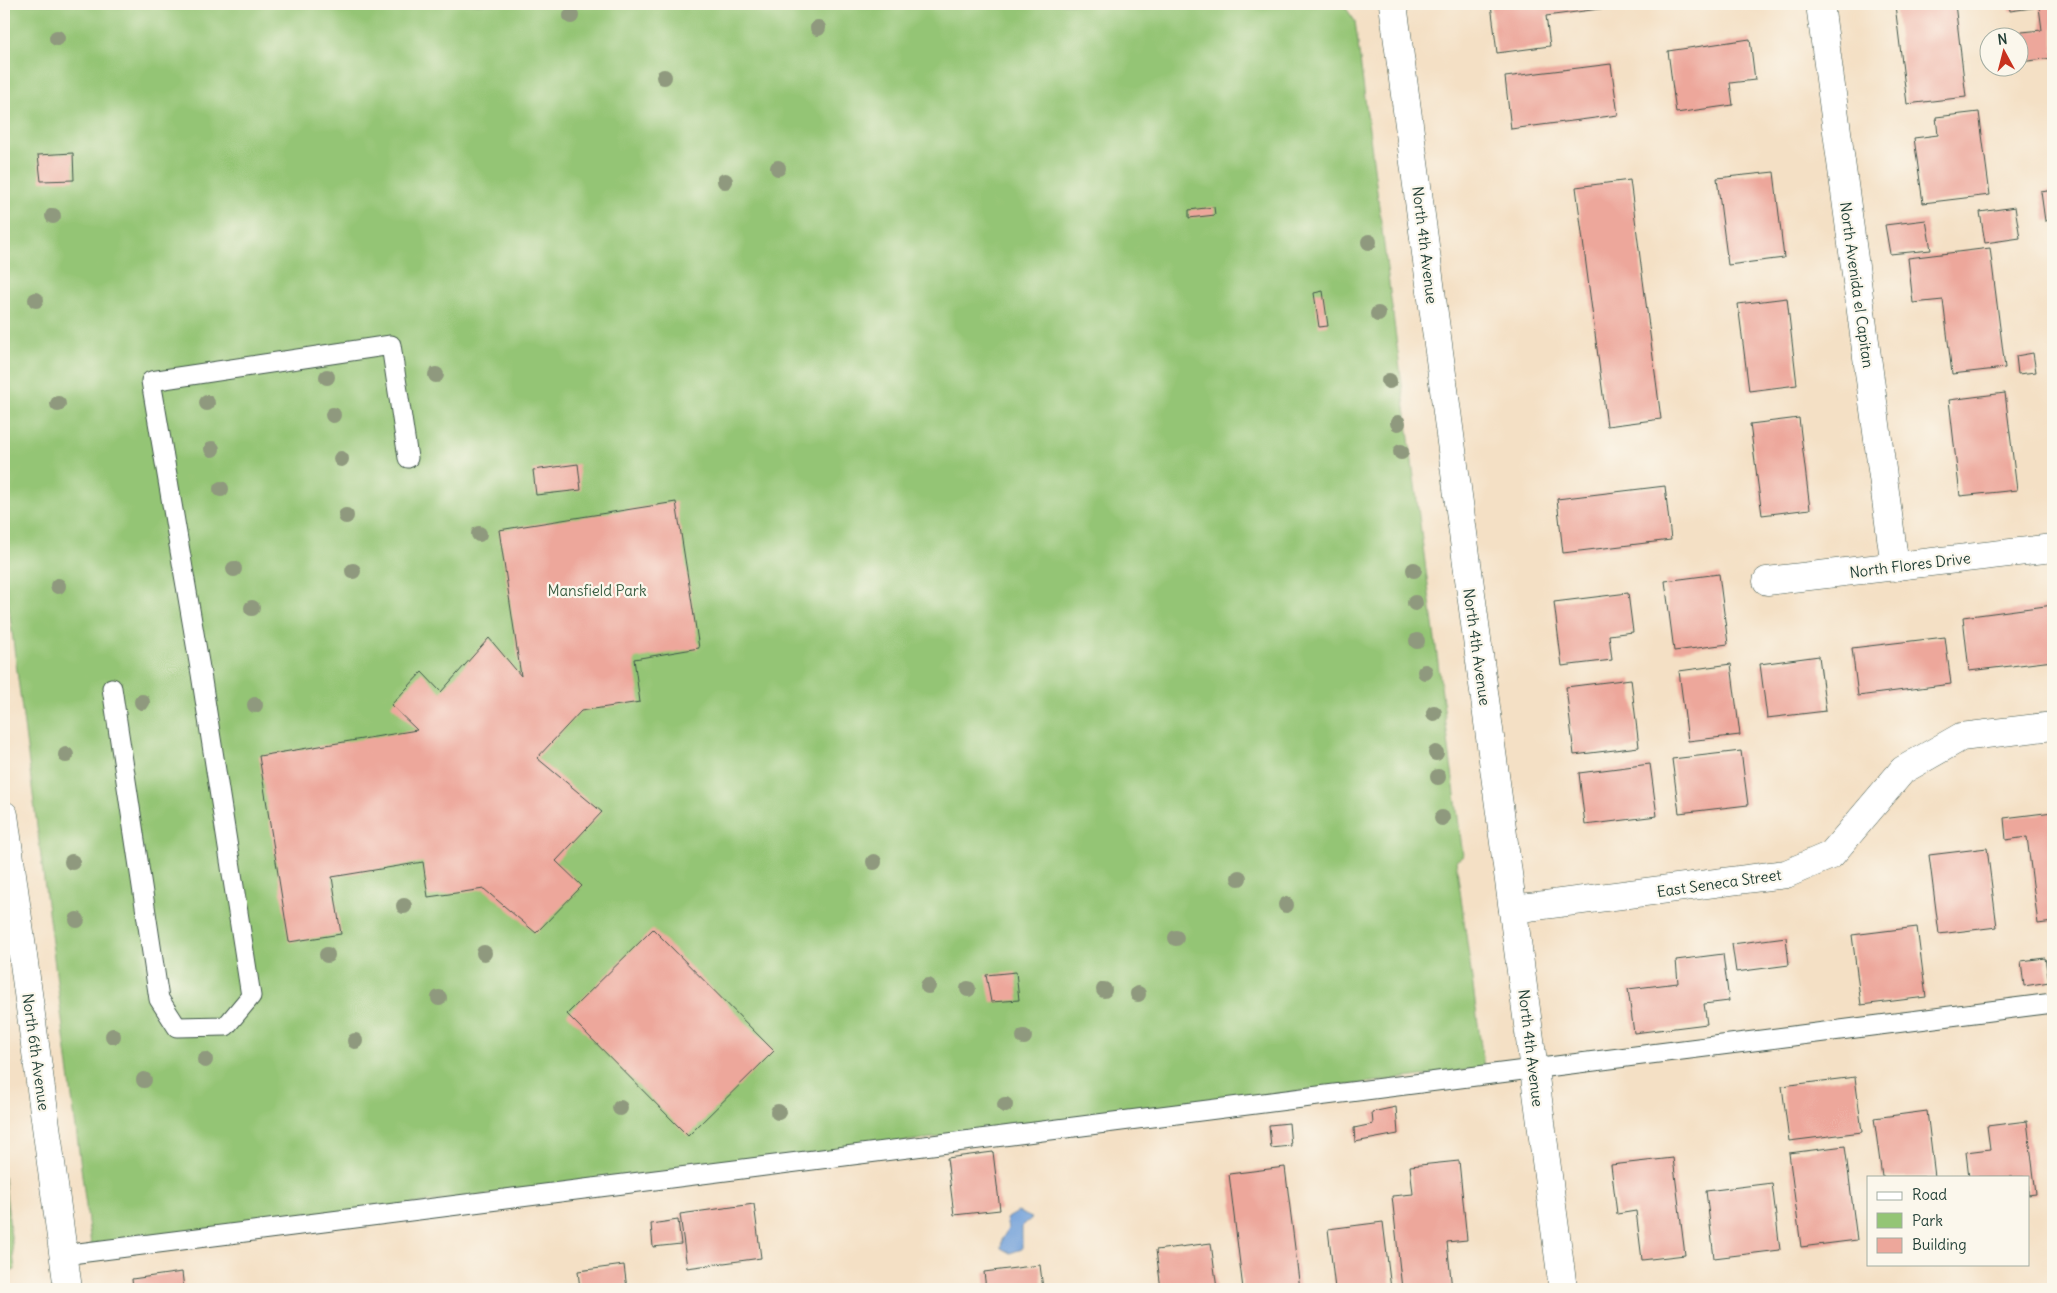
<svg xmlns="http://www.w3.org/2000/svg" width="2057" height="1293" viewBox="0 0 2057 1293" font-family="Delius,sans-serif">
  <rect width="100%" height="100%" fill="#fbf7ec"/>
  <filter id="ink" filterUnits="userSpaceOnUse"><feTurbulence type="fractalNoise" baseFrequency=".02" numOctaves="2"/><feDisplacementMap in="SourceGraphic" scale="10" xChannelSelector="R" yChannelSelector="G"/><feConvolveMatrix kernelMatrix="1 2 1 2 8 2 1 2 1" color-interpolation-filters="sRGB"/></filter>
  <filter id="wash" filterUnits="userSpaceOnUse"><feTurbulence type="fractalNoise" baseFrequency=".0096" numOctaves="4" result="noise"/><feDisplacementMap in="SourceGraphic" scale="20" xChannelSelector="R" yChannelSelector="G"/><feGaussianBlur stdDeviation="1.12" result="paint"/><feColorMatrix in="noise" values="0 0 0 0 0 0 0 0 0 0 0 0 0 0 0 0 0 1.4 0 .05"/><feComposite in="paint" operator="in"/></filter>
  <g filter="url(#wash)">
    <rect width="100%" height="100%" fill="#f4e0c5"/>
    <g fill="#94c575" stroke="#5a8154">
      <path d="M 11,4 L 1343,4 L 1355,21 L 1463,856 L 1456,861 L 1484,1068 L 91,1245 L 4,570 L 4,50 Z"/>
      <path d="M 4,1177 L 15,1270 L 4,1271 Z"/>
    </g>
    <path fill="#6f9fd9" stroke="#476e86" d="M 1018,1212 L 1032,1218 L 1022,1226 L 1022,1249 L 1010,1253 L 1001,1248 L 1002,1239 L 1008,1229 L 1006,1219 Z"/>
    <g id="blocks">
      <g fill="#eda79b">
        <path d="M 1491,4 L 1606,4 L 1607,8 L 1546,16 L 1550,46 L 1497,53 Z"/>
        <path d="M 1905,4 L 1955,4 L 1966,97 L 1907,104 L 1895,5 Z"/>
        <path d="M 2009,4 L 2053,4 L 2053,58 L 2020,62 L 2020,38 L 2012,38 L 2012,33 L 2042,30 L 2039,7 L 2010,11 Z"/>
        <path d="M 1750,39 L 1755,80 L 1730,83 L 1733,105 L 1676,113 L 1668,51 Z"/>
        <path d="M 1611,64 L 1618,115 L 1511,129 L 1505,77 Z"/>
        <path d="M 1979,112 L 1990,195 L 1923,203 L 1914,138 L 1938,135 L 1936,117 Z"/>
        <path d="M 73,153 L 74,180 L 41,181 L 38,155 Z"/>
        <path d="M 1774,172 L 1784,258 L 1728,265 L 1717,178 Z"/>
        <path d="M 1630,180 L 1661,419 L 1607,426 L 1576,187 Z"/>
        <path d="M 2053,190 L 2053,220 L 2045,221 L 2041,192 Z"/>
        <path d="M 1214,207 L 1215,215 L 1189,218 L 1189,210 Z"/>
        <path d="M 2015,207 L 2020,238 L 1985,243 L 1980,212 Z"/>
        <path d="M 1926,220 L 1931,250 L 1890,254 L 1885,225 Z"/>
        <path d="M 1990,248 L 2005,368 L 1952,374 L 1943,300 L 1913,303 L 1908,258 Z"/>
        <path d="M 1323,291 L 1328,326 L 1319,327 L 1314,293 Z"/>
        <path d="M 1787,298 L 1797,385 L 1749,391 L 1738,304 Z"/>
        <path d="M 2033,353 L 2036,372 L 2018,374 L 2016,356 Z"/>
        <path d="M 2005,393 L 2017,490 L 1960,496 L 1949,400 Z"/>
        <path d="M 1799,418 L 1810,509 L 1762,515 L 1750,424 Z"/>
        <path d="M 578,464 L 581,490 L 536,495 L 533,470 Z"/>
        <path d="M 1665,486 L 1671,540 L 1563,553 L 1557,499 Z"/>
        <path d="M 676,502 L 699,648 L 634,659 L 640,702 L 581,711 L 537,758 L 602,812 L 556,861 L 582,886 L 536,933 L 484,889 L 428,897 L 423,862 L 332,877 L 341,934 L 289,942 L 259,756 L 417,730 L 391,705 L 422,672 L 441,692 L 489,638 L 521,676 L 499,530 Z"/>
        <path d="M 1719,574 L 1728,644 L 1674,651 L 1665,581 Z"/>
        <path d="M 1628,593 L 1633,632 L 1609,635 L 1612,660 L 1562,666 L 1554,602 Z"/>
        <path d="M 2053,605 L 2053,661 L 1969,671 L 1963,617 Z"/>
        <path d="M 1945,637 L 1951,684 L 1858,696 L 1852,648 Z"/>
        <path d="M 1819,656 L 1826,711 L 1767,718 L 1760,664 Z"/>
        <path d="M 1731,664 L 1740,735 L 1688,741 L 1679,671 Z"/>
        <path d="M 1631,679 L 1639,747 L 1574,755 L 1566,687 Z"/>
        <path d="M 1741,751 L 1748,805 L 1679,813 L 1672,759 Z"/>
        <path d="M 1650,764 L 1657,816 L 1585,825 L 1579,773 Z"/>
        <path d="M 2053,812 L 2053,922 L 2038,924 L 2027,837 L 2006,840 L 2004,818 Z"/>
        <path d="M 1987,848 L 1997,927 L 1939,934 L 1929,855 Z"/>
        <path d="M 1917,927 L 1926,997 L 1861,1005 L 1852,935 Z"/>
        <path d="M 653,929 L 774,1051 L 688,1136 L 567,1014 Z"/>
        <path d="M 1786,937 L 1789,965 L 1736,972 L 1732,944 Z"/>
        <path d="M 1723,954 L 1729,1001 L 1704,1004 L 1707,1024 L 1634,1033 L 1628,989 L 1678,983 L 1676,960 Z"/>
        <path d="M 2045,958 L 2049,982 L 2024,986 L 2021,961 Z"/>
        <path d="M 1016,972 L 1019,1000 L 991,1002 L 986,975 Z"/>
        <path d="M 1855,1077 L 1862,1132 L 1789,1141 L 1782,1086 Z"/>
        <path d="M 1396,1107 L 1398,1134 L 1355,1142 L 1354,1128 L 1373,1124 L 1372,1112 Z"/>
        <path d="M 1927,1111 L 1935,1177 L 1882,1177 L 1874,1118 Z"/>
        <path d="M 2027,1121 L 2036,1194 L 2028,1195 L 2028,1177 L 1969,1177 L 1966,1152 L 1990,1149 L 1987,1126 Z"/>
        <path d="M 1289,1123 L 1291,1146 L 1271,1148 L 1269,1125 Z"/>
        <path d="M 1845,1146 L 1857,1240 L 1801,1247 L 1789,1153 Z"/>
        <path d="M 993,1152 L 1000,1210 L 954,1215 L 947,1158 Z"/>
        <path d="M 1673,1158 L 1685,1255 L 1642,1260 L 1636,1211 L 1617,1214 L 1611,1165 Z"/>
        <path d="M 1459,1161 L 1467,1240 L 1447,1242 L 1452,1289 L 1402,1289 L 1392,1196 L 1413,1194 L 1410,1166 Z"/>
        <path d="M 1285,1167 L 1300,1289 L 1243,1289 L 1229,1174 Z"/>
        <path d="M 1772,1183 L 1780,1250 L 1714,1258 L 1706,1191 Z"/>
        <path d="M 754,1204 L 761,1258 L 687,1268 L 680,1214 Z"/>
        <path d="M 678,1220 L 681,1244 L 653,1247 L 651,1224 Z"/>
        <path d="M 1383,1222 L 1391,1289 L 1335,1289 L 1328,1229 Z"/>
        <path d="M 1211,1243 L 1217,1289 L 1161,1289 L 1156,1250 Z"/>
        <path d="M 624,1265 L 627,1289 L 580,1289 L 578,1271 Z"/>
        <path d="M 1040,1265 L 1043,1289 L 986,1289 L 984,1272 Z"/>
        <path d="M 182,1272 L 184,1289 L 133,1289 L 132,1279 Z"/>
      </g>
    </g>
  </g>
  <g filter="url(#ink)">
    <use href="#blocks" fill-opacity="0" stroke="#3f554a" stroke-width="1"/>
    <g fill="none" stroke-linecap="round" stroke-linejoin="round">
      <g stroke="#3f554a" stroke-width="21">
        <g id="lane">
          <path d="M 112,688 L 159,999 L 177,1027 L 226,1026 L 251,996 L 201,674 L 151,381 L 391,345 L 408,458"/>
          <path d="M 63,1255 L 2053,1003"/>
        </g>
      </g>
      <g stroke="#3f554a" stroke-width="29">
        <g id="street">
          <path d="M 1393,4 L 1563,1289"/>
          <path d="M 1820,4 L 1895,567"/>
          <path d="M 1767,581 L 2053,548"/>
          <path d="M 1513,909 L 1786,874 L 1831,855 L 1903,770 L 1961,737 L 2053,726"/>
        </g>
      </g>
      <g stroke="#3f554a" stroke-width="29">
        <path id="secondary" d="M 4,815 L 68,1289"/>
      </g>
      <use href="#lane" stroke="#fff" stroke-width="19"/>
      <use href="#street" stroke="#fff" stroke-width="28"/>
      <use href="#secondary" stroke="#fff" stroke-width="28"/>
    </g>
    <g fill="#8f997e">
      <circle cx="571" cy="16" r="8"/>
      <circle cx="818" cy="28" r="8"/>
      <circle cx="57" cy="38" r="8"/>
      <circle cx="664" cy="77" r="8"/>
      <circle cx="778" cy="168" r="8"/>
      <circle cx="725" cy="181" r="8"/>
      <circle cx="53" cy="216" r="8"/>
      <circle cx="1369" cy="242" r="8"/>
      <circle cx="36" cy="300" r="8"/>
      <circle cx="1378" cy="314" r="8"/>
      <circle cx="436" cy="375" r="8"/>
      <circle cx="327" cy="377" r="8"/>
      <circle cx="1389" cy="381" r="8"/>
      <circle cx="207" cy="403" r="8"/>
      <circle cx="58" cy="404" r="8"/>
      <circle cx="333" cy="415" r="8"/>
      <circle cx="1398" cy="423" r="8"/>
      <circle cx="212" cy="449" r="8"/>
      <circle cx="1401" cy="452" r="8"/>
      <circle cx="341" cy="459" r="8"/>
      <circle cx="221" cy="489" r="8"/>
      <circle cx="346" cy="516" r="8"/>
      <circle cx="479" cy="534" r="8"/>
      <circle cx="234" cy="569" r="8"/>
      <circle cx="1414" cy="570" r="8"/>
      <circle cx="353" cy="571" r="8"/>
      <circle cx="58" cy="586" r="8"/>
      <circle cx="1415" cy="603" r="8"/>
      <circle cx="252" cy="608" r="8"/>
      <circle cx="1417" cy="641" r="8"/>
      <circle cx="1425" cy="672" r="8"/>
      <circle cx="142" cy="702" r="8"/>
      <circle cx="255" cy="705" r="8"/>
      <circle cx="1434" cy="713" r="8"/>
      <circle cx="1436" cy="753" r="8"/>
      <circle cx="66" cy="755" r="8"/>
      <circle cx="1438" cy="777" r="8"/>
      <circle cx="1442" cy="818" r="8"/>
      <circle cx="72" cy="862" r="8"/>
      <circle cx="874" cy="862" r="8"/>
      <circle cx="1239" cy="878" r="8"/>
      <circle cx="1286" cy="905" r="8"/>
      <circle cx="404" cy="906" r="8"/>
      <circle cx="77" cy="920" r="8"/>
      <circle cx="1176" cy="938" r="8"/>
      <circle cx="484" cy="953" r="8"/>
      <circle cx="327" cy="955" r="8"/>
      <circle cx="928" cy="986" r="8"/>
      <circle cx="968" cy="989" r="8"/>
      <circle cx="1104" cy="990" r="8"/>
      <circle cx="1138" cy="994" r="8"/>
      <circle cx="439" cy="998" r="8"/>
      <circle cx="113" cy="1036" r="8"/>
      <circle cx="1024" cy="1037" r="8"/>
      <circle cx="355" cy="1041" r="8"/>
      <circle cx="205" cy="1060" r="8"/>
      <circle cx="144" cy="1080" r="8"/>
      <circle cx="1005" cy="1105" r="8"/>
      <circle cx="620" cy="1108" r="8"/>
      <circle cx="778" cy="1112" r="8"/>
    </g>
  </g>
  <g text-anchor="middle" dominant-baseline="central" stroke-width="4.5" stroke-linejoin="round" paint-order="stroke">
    <g font-size="15" fill="#1f3d34" stroke="#fbf7ec">
      <text transform="translate(1425 245) rotate(83)">North 4th Avenue</text>
      <text transform="translate(1857 285) rotate(82)">North Avenida el Capitan</text>
      <text transform="translate(1910 565) rotate(-7)">North Flores Drive</text>
      <text transform="translate(1477 647) rotate(82)">North 4th Avenue</text>
      <text transform="translate(1719 883) rotate(-8)">East Seneca Street</text>
      <text transform="translate(1531 1048) rotate(83)">North 4th Avenue</text>
      <text transform="translate(36 1052) rotate(82)">North 6th Avenue</text>
    </g>
    <g font-size="15" fill="#3c5f44" stroke="#fbf7ec">
      <text x="597" y="590">Mansfield Park</text>
    </g>
  </g>
  <rect width="2057" height="1293" fill="none" stroke="#fbf7ec" stroke-width="20"/>
  <rect x="1867" y="1176" width="162" height="90" fill="#fbf7ec" stroke="#a3ada2"/>
  <rect x="1877" y="1192" width="25" height="8" fill="#ffffff" stroke="#a3ada2"/>
  <text x="1912" y="1200" font-size="15" fill="#1f3d34">Road</text>
  <rect x="1877" y="1213" width="25" height="15" fill="#94c575" stroke="#a3ada2"/>
  <text x="1912" y="1226" font-size="15" fill="#1f3d34">Park</text>
  <rect x="1877" y="1238" width="25" height="15" fill="#eda79b" stroke="#a3ada2"/>
  <text x="1912" y="1250" font-size="15" fill="#1f3d34">Building</text>
  <g transform="translate(2004 52) rotate(353)"><circle r="24" fill="#fbf7ec" stroke="#a3ada2"/>
  <path d="M0-4L9 19L0 12L-9 19Z" fill="#c8321e"/>
  <text y="-8" font-size="14" font-weight="bold" text-anchor="middle" fill="#1f3d34">N</text>
  </g>
</svg>
